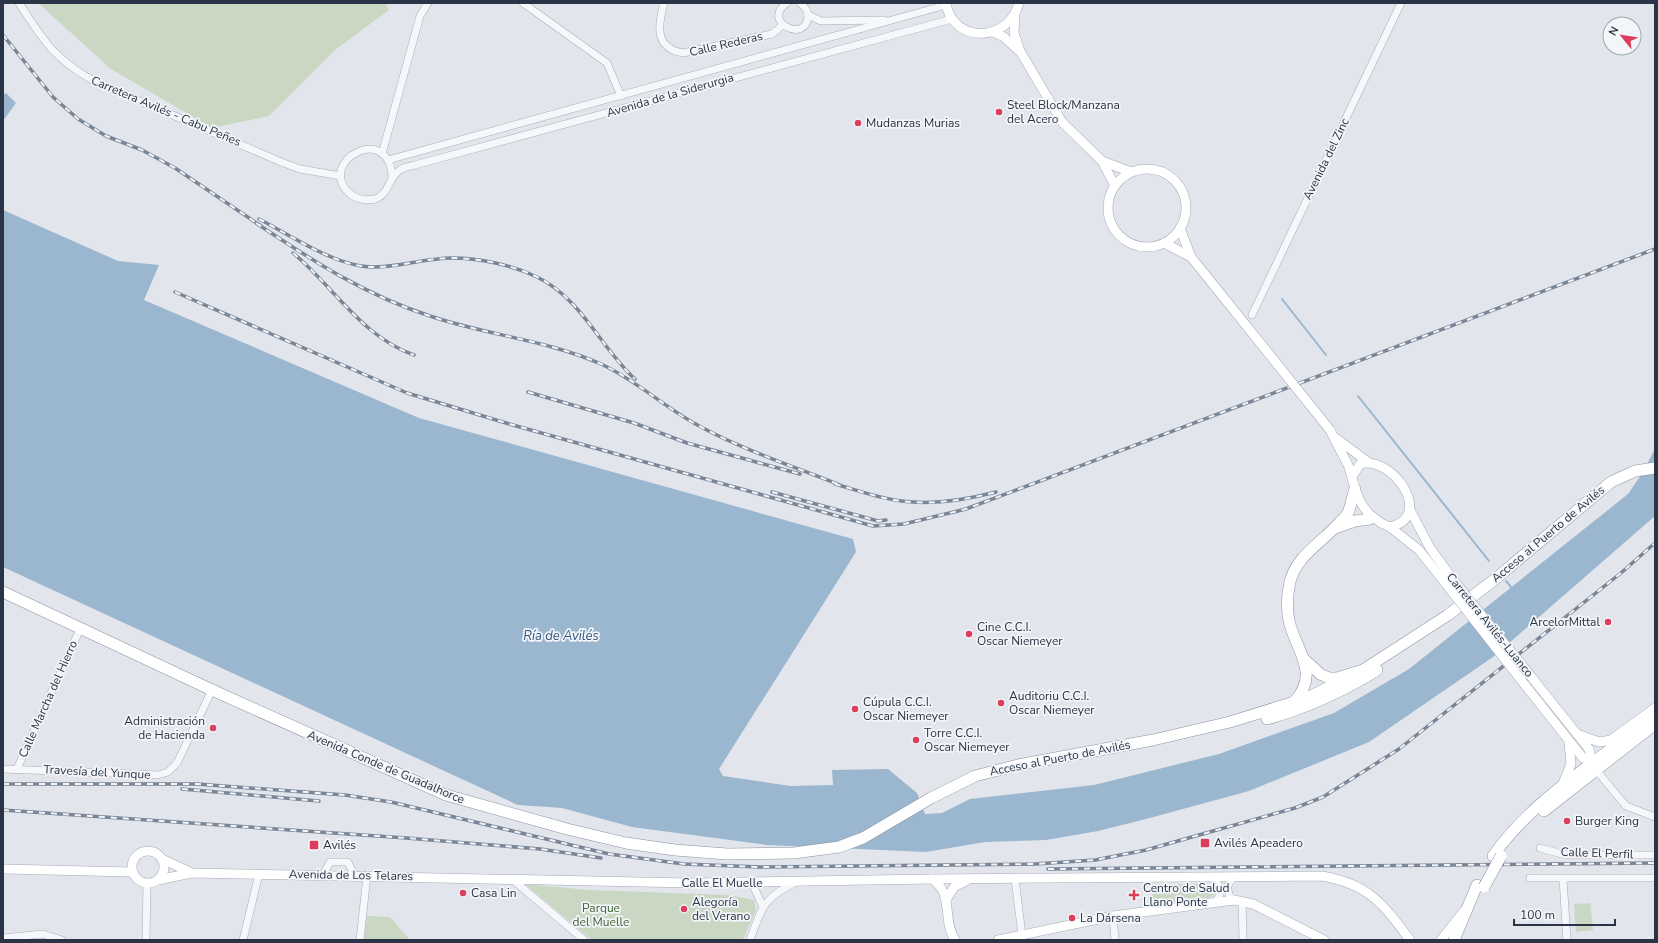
<svg xmlns="http://www.w3.org/2000/svg" width="1658" height="943" viewBox="0 0 1658 943" font-family="'Nunito Sans',sans-serif">
  <rect width="100%" height="100%" fill="#e2e6ec"/>
  <g fill="#c9d7c3">
    <path d="M 38,3 L 385,3 L 389,10 L 335,50 L 269,116 L 212,128 L 111,69 Z"/>
    <path d="M 525,884 L 589,890 L 728,895 L 754,900 L 756,910 L 743,940 L 592,940 Z"/>
    <path d="M 1152,884 L 1208,884 C 1215,887 1218,891 1211,897 L 1153,905 Z"/>
    <path d="M 1590,903 L 1593,930 L 1576,932 L 1574,904 Z"/>
    <path d="M 367,916 L 390,917 L 410,940 L 364,940 Z"/>
  </g>
  <g fill="#9bb6cf">
    <path d="M 6,93 L 16,103 L 3,121 L 3,95 Z"/>
    <path d="M 3,210 L 118,261 L 159,265 L 144,300 L 419,418 L 853,539 L 856,552 L 719,769 L 723,776 L 790,786 L 833,785 L 832,770 L 888,769 L 917,793 L 925,814 L 942,813 L 970,799 L 1094,785 L 1219,754 L 1334,713 L 1409,669 L 1628,494 L 1641,475 L 1655,449 L 1655,516 L 1493,657 L 1369,742 L 1249,791 L 1146,819 L 1098,831 L 1046,840 L 985,842 L 926,852 L 767,845 L 632,827 L 562,808 L 518,805 L 3,567 Z"/>
  </g>
  <g fill="none" stroke-linecap="round" stroke-linejoin="round">
    <g stroke="#9bb6cf" stroke-width="2">
      <path d="M 1282,299 L 1326,355"/>
      <path d="M 1358,396 L 1489,561"/>
      <path d="M 1506,581 L 1511,587"/>
    </g>
    <g stroke="#a7adb7" stroke-width="8">
      <g id="minor">
        <path d="M 19,3 C 43,40 54,59 94,81 L 281,162 L 300,169 L 341,176"/>
        <path d="M 523,3 L 607,63 L 621,96"/>
        <path d="M 664,3 C 658,25 654,48 683,53 L 772,34 L 783,25"/>
        <path d="M 787,3 C 760,22 807,44 808,16 C 808,10 804,6 800,3"/>
        <path d="M 808,15 L 821,21 L 884,20"/>
        <path d="M 382,154 L 420,16 L 428,3"/>
        <path d="M 388,160 L 946,5"/>
        <path d="M 392,178 C 390,121 316,161 349,193 C 356,199 366,201 375,199 C 390,194 388,177 400,170 C 404,167 410,166 415,165 L 952,19"/>
        <path d="M 1252,315 L 1401,3"/>
        <path d="M 3,769 L 158,775 L 168,772 L 177,763 L 212,690"/>
        <path d="M 17,769 L 80,629"/>
        <path d="M 1596,770 L 1626,806 L 1655,817"/>
        <path d="M 1540,848 L 1566,855 L 1655,855"/>
        <path d="M 323,875 L 330,862 L 348,862 L 354,875"/>
        <path d="M 1214,877 L 1221,890 L 1219,897 L 1214,903"/>
        <path d="M 1233,877 L 1227,887 L 1230,897 L 1234,900"/>
        <path d="M 1530,878 L 1655,878"/>
        <path d="M 512,879 L 584,940"/>
        <path d="M 1015,879 L 1022,935"/>
        <path d="M 1563,879 L 1567,940"/>
        <path d="M 752,883 L 763,907"/>
        <path d="M 1242,901 L 1243,940"/>
        <path d="M 1113,916 L 1115,940"/>
        <path d="M 3,938 L 43,934 L 62,940"/>
        <path d="M 146,940 L 147,883"/>
        <path d="M 243,940 L 259,874"/>
        <path d="M 360,940 L 367,875"/>
        <path d="M 750,940 C 762,907 763,898 796,882"/>
      </g>
    </g>
    <g stroke="#a1abb9" stroke-width="10">
      <g id="major">
        <path d="M 946,3 C 952,43 1008,44 1019,3"/>
        <path d="M 1015,15 L 1014,33 L 1020,51 L 1062,122 L 1102,161 L 1115,186"/>
        <path d="M 993,32 L 1004,37 L 1018,50"/>
        <path d="M 1102,161 L 1131,172"/>
        <circle cx="1147" cy="208" r="39"/>
        <path d="M 1180,228 L 1191,257 L 1216,288"/>
        <path d="M 1164,243 L 1191,257"/>
        <path d="M 1330,430 L 1349,467 L 1355,489 L 1361,503 L 1368,513 L 1381,523 L 1390,527 C 1435,517 1393,455 1360,464 L 1352,477"/>
        <path d="M 1337,439 L 1368,462"/>
        <path d="M 1410,510 L 1430,548 L 1451,577"/>
        <path d="M 1390,527 L 1419,550 L 1446,584"/>
        <path d="M 1533,679 L 1589,749 L 1592,762 L 1591,765"/>
        <path d="M 1525,685 L 1583,758 L 1592,762 L 1598,761"/>
        <path d="M 1577,734 L 1599,742 L 1611,740 L 1655,708"/>
        <path d="M 1562,786 L 1571,764 L 1569,742"/>
        <circle cx="148" cy="867" r="16"/>
        <path d="M 162,859 L 190,872"/>
        <path d="M 3,869 L 132,872"/>
        <path d="M 932,879 C 954,893 942,920 955,940"/>
        <path d="M 158,880 L 191,873 L 690,883 L 932,879 L 1322,876 C 1369,884 1383,904 1410,940"/>
        <path d="M 946,900 L 954,887 L 966,881"/>
        <path d="M 998,940 L 1113,916 L 1234,900 L 1253,904 L 1324,940"/>
        <path d="M 1441,940 L 1464,911"/>
      </g>
    </g>
    <g stroke="#8894a4" stroke-width="12">
      <g id="highway">
        <path d="M 1335,528 L 1355,521 L 1370,519"/>
        <path d="M 3,592 L 212,690 L 446,795 L 567,829 L 626,843 L 675,850 L 727,854 L 794,853 L 839,847 L 863,838 L 931,798 L 975,776 L 1018,765 L 1153,740 L 1230,722 L 1307,698 L 1363,670"/>
        <path d="M 1305,660 L 1320,674 L 1329,678 L 1337,678 L 1363,670 L 1448,615 L 1494,580 L 1611,482 L 1635,471 L 1655,468"/>
        <path d="M 1294,702 C 1321,673 1296,651 1289,621 C 1287,610 1287,598 1289,587 C 1293,557 1322,543 1340,522 C 1343,519 1346,516 1348,513 C 1351,506 1352,497 1355,489"/>
        <path d="M 1267,719 C 1306,708 1342,692 1377,670"/>
        <path d="M 1544,811 L 1655,724"/>
        <path d="M 1493,856 C 1535,796 1601,761 1655,714"/>
        <path d="M 1454,940 L 1477,885"/>
      </g>
    </g>
    <use href="#minor" stroke="#f6f7fa" stroke-width="7"/>
    <use href="#major" stroke="#fff" stroke-width="9"/>
    <use href="#highway" stroke="#fff" stroke-width="11"/>
    <g stroke="#7a8697" stroke-width="3.5">
      <g id="rail">
        <path d="M 3,35 L 53,97 L 78,119 L 106,136 L 142,150 L 175,168 L 261,226"/>
        <path d="M 259,219 C 292,236 333,265 370,267 C 398,268 424,258 452,258 C 479,258 512,265 537,277 C 582,299 600,347 635,379"/>
        <path d="M 256,223 C 313,261 365,295 430,316 C 486,335 547,340 601,364 C 638,381 667,410 703,428 C 746,451 795,467 840,485"/>
        <path d="M 293,253 C 334,287 362,337 414,355"/>
        <path d="M 175,292 L 407,393 L 506,423 L 873,526 L 904,524 L 966,509 L 1655,249"/>
        <path d="M 528,392 L 634,423 L 687,443 L 800,474"/>
        <path d="M 835,484 C 860,491 887,501 913,502 C 941,504 969,499 996,492"/>
        <path d="M 772,492 L 878,521 L 886,520"/>
        <path d="M 3,784 L 197,784 L 345,795 L 391,802 L 609,854 L 684,864 L 760,867 L 1035,864 L 1095,860 L 1146,850 L 1199,835 L 1295,808 L 1323,797 L 1399,749 L 1621,573 L 1655,543"/>
        <path d="M 182,789 L 319,801"/>
        <path d="M 3,810 L 406,838 L 540,849 L 601,858"/>
        <path d="M 1048,869 L 1655,863"/>
      </g>
    </g>
    <use href="#rail" stroke="#f3f5f9" stroke-width="2" stroke-dasharray="6" stroke-linecap="butt"/>
    <g stroke="#a1abb9" stroke-width="10" stroke-linecap="butt">
      <g id="major-bridge">
        <path d="M 1216,288 L 1330,430"/>
        <path d="M 1451,577 L 1533,679"/>
        <path d="M 1446,584 L 1525,685"/>
      </g>
    </g>
    <g stroke="#8894a4" stroke-width="12" stroke-linecap="butt">
      <path id="highway-bridge" d="M 1484,887 L 1501,856"/>
    </g>
    <use href="#major-bridge" stroke="#fff" stroke-width="9"/>
    <use href="#highway-bridge" stroke="#fff" stroke-width="11"/>
  </g>
  <g fill="#da3e5b" stroke="#f3f5f9" stroke-width="1.5">
    <circle cx="999" cy="112" r="4"/>
    <circle cx="858" cy="123" r="4"/>
    <circle cx="1608" cy="622" r="4"/>
    <circle cx="969" cy="634" r="4"/>
    <circle cx="1001" cy="703" r="4"/>
    <circle cx="855" cy="709" r="4"/>
    <circle cx="213" cy="728" r="4"/>
    <circle cx="916" cy="740" r="4"/>
    <circle cx="1567" cy="821" r="4"/>
    <rect x="1200" y="838" width="10" height="10" rx="2"/>
    <rect x="309" y="840" width="10" height="10" rx="2"/>
    <circle cx="463" cy="893" r="4"/>
    <path d="M1132 889h4v4h4v4h-4v4h-4v-4h-4v-4h4z"/>
    <circle cx="684" cy="909" r="4"/>
    <circle cx="1072" cy="918" r="4"/>
  </g>
  <g text-anchor="middle" dominant-baseline="central" stroke-width="3.5" stroke-linejoin="round" paint-order="stroke">
    <g font-size="12" fill="#293446" stroke="#f3f5f9">
      <text transform="translate(726 44) rotate(-13)">Calle Rederas</text>
      <text transform="translate(670 95) rotate(-16)">Avenida de la Siderurgia</text>
      <text transform="translate(166 111) rotate(23)">Carretera Avilés - Cabu Peñes</text>
      <text transform="translate(1326 159) rotate(-64)">Avenida del Zinc</text>
      <text transform="translate(1548 534) rotate(-40)">Acceso al Puerto de Avilés</text>
      <text transform="translate(1490 625) rotate(51)">Carretera Avilés-Luanco</text>
      <text transform="translate(48 699) rotate(-66)">Calle Marcha del Hierro</text>
      <text transform="translate(1060 758) rotate(-11)">Acceso al Puerto de Avilés</text>
      <text transform="translate(386 767) rotate(23)">Avenida Conde de Guadalhorce</text>
      <text transform="translate(97 772) rotate(3)">Travesía del Yunque</text>
      <text transform="translate(1597 853) rotate(2)">Calle El Perfil</text>
      <text transform="translate(351 875) rotate(1)">Avenida de Los Telares</text>
      <text x="722" y="883">Calle El Muelle</text>
    </g>
    <g font-size="12" fill="#293446" stroke="#f3f5f9" text-anchor="start">
      <text x="1007" y="105">Steel Block/Manzana<tspan x="1007" dy="14">del Acero</tspan></text>
      <text x="866" y="123">Mudanzas Murias</text>
      <text x="1600" y="622" text-anchor="end">ArcelorMittal</text>
      <text x="977" y="627">Cine C.C.I.<tspan x="977" dy="14">Oscar Niemeyer</tspan></text>
      <text x="1009" y="696">Auditoriu C.C.I.<tspan x="1009" dy="14">Oscar Niemeyer</tspan></text>
      <text x="863" y="702">Cúpula C.C.I.<tspan x="863" dy="14">Oscar Niemeyer</tspan></text>
      <text x="205" y="721" text-anchor="end">Administración<tspan x="205" dy="14">de Hacienda</tspan></text>
      <text x="924" y="733">Torre C.C.I.<tspan x="924" dy="14">Oscar Niemeyer</tspan></text>
      <text x="1575" y="821">Burger King</text>
      <text x="1214" y="843">Avilés Apeadero</text>
      <text x="323" y="845">Avilés</text>
      <text x="1143" y="888">Centro de Salud<tspan x="1143" dy="14">Llano Ponte</tspan></text>
      <text x="471" y="893">Casa Lin</text>
      <text x="692" y="902">Alegoría<tspan x="692" dy="14">del Verano</tspan></text>
      <text x="1080" y="918">La Dársena</text>
    </g>
    <g font-size="12" fill="#3f6334" stroke="#f3f5f9">
      <text x="601" y="908">Parque<tspan x="601" dy="14">del Muelle</tspan></text>
    </g>
    <g font-size="13" font-style="italic" fill="#2f557e" stroke="#f3f5f9">
      <text x="561" y="636">Ría de Avilés</text>
    </g>
  </g>
  <rect width="1658" height="943" fill="none" stroke="#293446" stroke-width="8"/>
  <g transform="translate(1622 36) rotate(300)"><circle r="19" fill="#f3f5f9" stroke="#a2a8b1"/>
  <path d="M0-3L7 15L0 10L-7 15Z" fill="#da3e5b"/>
  <text y="-6" font-size="11" font-weight="bold" text-anchor="middle" fill="#293446">N</text>
  </g>
  <path d="M1514 919v6h101v-6" fill="none" stroke="#293446" stroke-width="2"/>
  <text x="1520" y="919" font-size="12" fill="#293446" stroke="#f3f5f9" stroke-width="3" paint-order="stroke">100 m</text>
</svg>
